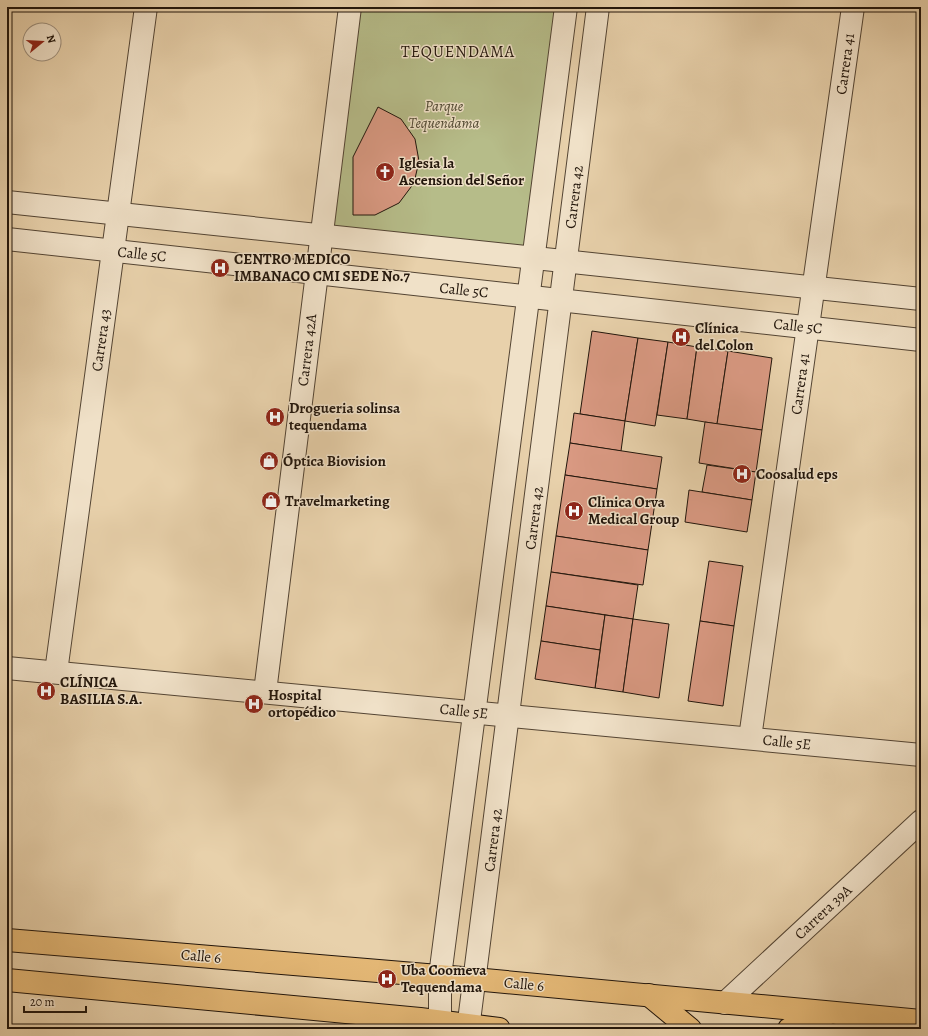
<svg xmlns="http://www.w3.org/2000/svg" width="928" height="1036" viewBox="0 0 928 1036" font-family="Alegreya,serif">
  <rect width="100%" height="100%" fill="#e8d1ab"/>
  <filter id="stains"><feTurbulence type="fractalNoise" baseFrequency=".005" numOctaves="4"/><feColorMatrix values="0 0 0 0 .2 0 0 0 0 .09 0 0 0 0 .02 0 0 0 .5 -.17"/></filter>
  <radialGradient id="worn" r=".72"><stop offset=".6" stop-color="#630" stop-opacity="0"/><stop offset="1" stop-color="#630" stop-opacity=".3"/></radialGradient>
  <path fill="#b6bc89" stroke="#6c684a" d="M 350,7 L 566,7 L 533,258 L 321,235 Z"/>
  <g fill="#d99982" stroke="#21150b">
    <path d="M 378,107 L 401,119 L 415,139 L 419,161 L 414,183 L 399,203 L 375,215 L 353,215 L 353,157 Z"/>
    <path d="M 592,331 L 638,338 L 625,421 L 580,414 Z"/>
    <path d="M 638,338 L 668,342 L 655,426 L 625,421 Z"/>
    <path d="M 668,342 L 697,347 L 687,419 L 657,415 Z"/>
    <path d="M 697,347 L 728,351 L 717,424 L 687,419 Z"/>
    <path d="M 728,351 L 772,358 L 762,430 L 717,424 Z"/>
    <path d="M 574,413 L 625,421 L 621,451 L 570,443 Z"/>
    <path d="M 705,422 L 762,430 L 756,472 L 699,463 Z"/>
    <path d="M 570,443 L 662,457 L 657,489 L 565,475 Z"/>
    <path d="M 707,465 L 756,472 L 752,500 L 702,492 Z"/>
    <path d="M 565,475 L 657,489 L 648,550 L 556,536 Z"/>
    <path d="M 689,490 L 752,500 L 747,532 L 685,522 Z"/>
    <path d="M 556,536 L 648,550 L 643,585 L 551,572 Z"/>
    <path d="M 709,561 L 743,566 L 734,626 L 700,621 Z"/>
    <path d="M 551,572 L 638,585 L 633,619 L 546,606 Z"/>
    <path d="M 546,606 L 605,615 L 600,650 L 541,641 Z"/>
    <path d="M 605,615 L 633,619 L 623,692 L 595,688 Z"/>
    <path d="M 633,619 L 669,624 L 659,698 L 623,692 Z"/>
    <path d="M 700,621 L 734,626 L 723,706 L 688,701 Z"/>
    <path d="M 541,641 L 600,650 L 595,688 L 535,679 Z"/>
  </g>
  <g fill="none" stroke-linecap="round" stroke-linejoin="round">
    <g stroke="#534433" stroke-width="24">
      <g id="minor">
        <path d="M 7,202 L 921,299"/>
        <path d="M 7,239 L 921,340"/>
        <path d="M 7,668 L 921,755"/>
        <path d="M 56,672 L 146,7"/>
        <path d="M 265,692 L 350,7"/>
        <path d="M 750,738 L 853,7"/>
        <path d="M 725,1003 L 921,821"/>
        <path d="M 440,1029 L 440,976 L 566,7"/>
        <path d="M 468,1029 L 598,7"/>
      </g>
    </g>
    <g stroke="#21150b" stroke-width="24">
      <g id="major">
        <path d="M 7,940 L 474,979 L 921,1021"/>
        <path d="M 7,980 L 420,1019 L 499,1029"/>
        <path d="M 649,995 L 690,1029"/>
        <path d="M 789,1029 L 827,1014"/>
      </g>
    </g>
    <use href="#minor" stroke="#f0e1c8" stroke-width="22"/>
    <use href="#major" stroke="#e4b876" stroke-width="22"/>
  </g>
  <defs>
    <g id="church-disc" transform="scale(1)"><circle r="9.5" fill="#8f2418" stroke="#f0e1c8"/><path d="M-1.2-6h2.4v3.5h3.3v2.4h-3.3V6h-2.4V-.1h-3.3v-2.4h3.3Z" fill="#fff"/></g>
    <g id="hospital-disc" transform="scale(1)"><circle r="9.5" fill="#8f2418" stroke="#f0e1c8"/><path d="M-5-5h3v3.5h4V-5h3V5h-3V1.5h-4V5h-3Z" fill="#fff"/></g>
    <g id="shop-disc" transform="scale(1)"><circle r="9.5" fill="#8f2418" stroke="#f0e1c8"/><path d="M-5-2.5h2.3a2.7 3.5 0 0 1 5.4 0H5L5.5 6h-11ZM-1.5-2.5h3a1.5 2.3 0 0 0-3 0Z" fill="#fff"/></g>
  </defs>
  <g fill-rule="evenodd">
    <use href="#church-disc" x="385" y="172"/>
    <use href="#hospital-disc" x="220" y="268"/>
    <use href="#hospital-disc" x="681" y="337"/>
    <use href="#hospital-disc" x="275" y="417"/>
    <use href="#shop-disc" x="269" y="461"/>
    <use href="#hospital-disc" x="742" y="474"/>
    <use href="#shop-disc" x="271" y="501"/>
    <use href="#hospital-disc" x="574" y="511"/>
    <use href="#hospital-disc" x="46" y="691"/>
    <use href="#hospital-disc" x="254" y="704"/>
    <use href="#hospital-disc" x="387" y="979"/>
  </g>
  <g text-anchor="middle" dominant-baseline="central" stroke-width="3" stroke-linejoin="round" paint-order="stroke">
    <g font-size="15" fill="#21150b" stroke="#f0e1c8">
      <text transform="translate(845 64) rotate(-82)">Carrera 41</text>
      <text transform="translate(574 197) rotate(-83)">Carrera 42</text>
      <text transform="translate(142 254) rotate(6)">Calle 5C</text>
      <text transform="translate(464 290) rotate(6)">Calle 5C</text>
      <text transform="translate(798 326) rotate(6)">Calle 5C</text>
      <text transform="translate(101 340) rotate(-82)">Carrera 43</text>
      <text transform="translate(307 350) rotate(-83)">Carrera 42A</text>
      <text transform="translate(800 384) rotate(-82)">Carrera 41</text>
      <text transform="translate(534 518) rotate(-83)">Carrera 42</text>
      <text transform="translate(464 711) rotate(6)">Calle 5E</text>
      <text transform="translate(787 742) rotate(6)">Calle 5E</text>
      <text transform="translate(493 840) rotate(-83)">Carrera 42</text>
      <text transform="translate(823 912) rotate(-43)">Carrera 39A</text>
      <text transform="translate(201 956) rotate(5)">Calle 6</text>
      <text transform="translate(524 984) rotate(5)">Calle 6</text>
    </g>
    <g font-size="15" font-style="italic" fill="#4e4731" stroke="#f0e1c8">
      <text x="444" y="106">Parque<tspan x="444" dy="17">Tequendama</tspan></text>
    </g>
    <g font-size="15" font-weight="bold" fill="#21150b" stroke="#f0e1c8" text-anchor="start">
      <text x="399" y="163">Iglesia la<tspan x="399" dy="17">Ascension del Señor</tspan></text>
      <text x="234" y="259">CENTRO MEDICO<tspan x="234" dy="17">IMBANACO CMI SEDE No.7</tspan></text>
      <text x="695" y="328">Clínica<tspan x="695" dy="17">del Colon</tspan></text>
      <text x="289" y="408">Drogueria solinsa<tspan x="289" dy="17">tequendama</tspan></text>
      <text x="283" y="461">Óptica Biovision</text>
      <text x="756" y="474">Coosalud eps</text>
      <text x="285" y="501">Travelmarketing</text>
      <text x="588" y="502">Clinica Orva<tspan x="588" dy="17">Medical Group</tspan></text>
      <text x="60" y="682">CLÍNICA<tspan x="60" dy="17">BASILIA S.A.</tspan></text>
      <text x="268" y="695">Hospital<tspan x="268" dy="17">ortopédico</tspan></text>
      <text x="401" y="970">Uba Coomeva<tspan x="401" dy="17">Tequendama</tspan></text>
    </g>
    <g font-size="16" letter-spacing="1" fill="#21150b" stroke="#f0e1c8">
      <text x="458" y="52">TEQUENDAMA</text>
    </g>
  </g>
  <rect width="928" height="1036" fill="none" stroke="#e8d1ab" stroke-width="24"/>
  <rect x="8" y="8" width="912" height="1020" fill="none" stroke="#21150b" stroke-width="2"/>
  <rect x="12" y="12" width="904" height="1012" fill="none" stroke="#21150b"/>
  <g transform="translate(42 42) rotate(72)"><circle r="19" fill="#f0e1c8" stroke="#9d8f7c"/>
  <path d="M0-3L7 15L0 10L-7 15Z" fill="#8f2418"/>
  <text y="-6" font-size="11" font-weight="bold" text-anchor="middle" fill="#21150b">N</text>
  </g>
  <path d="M24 1006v6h62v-6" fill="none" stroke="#21150b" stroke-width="2"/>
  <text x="30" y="1006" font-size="12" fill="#21150b" stroke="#f0e1c8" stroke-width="3" paint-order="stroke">20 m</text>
  <rect width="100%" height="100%" filter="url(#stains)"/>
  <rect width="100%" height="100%" fill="url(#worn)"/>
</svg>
